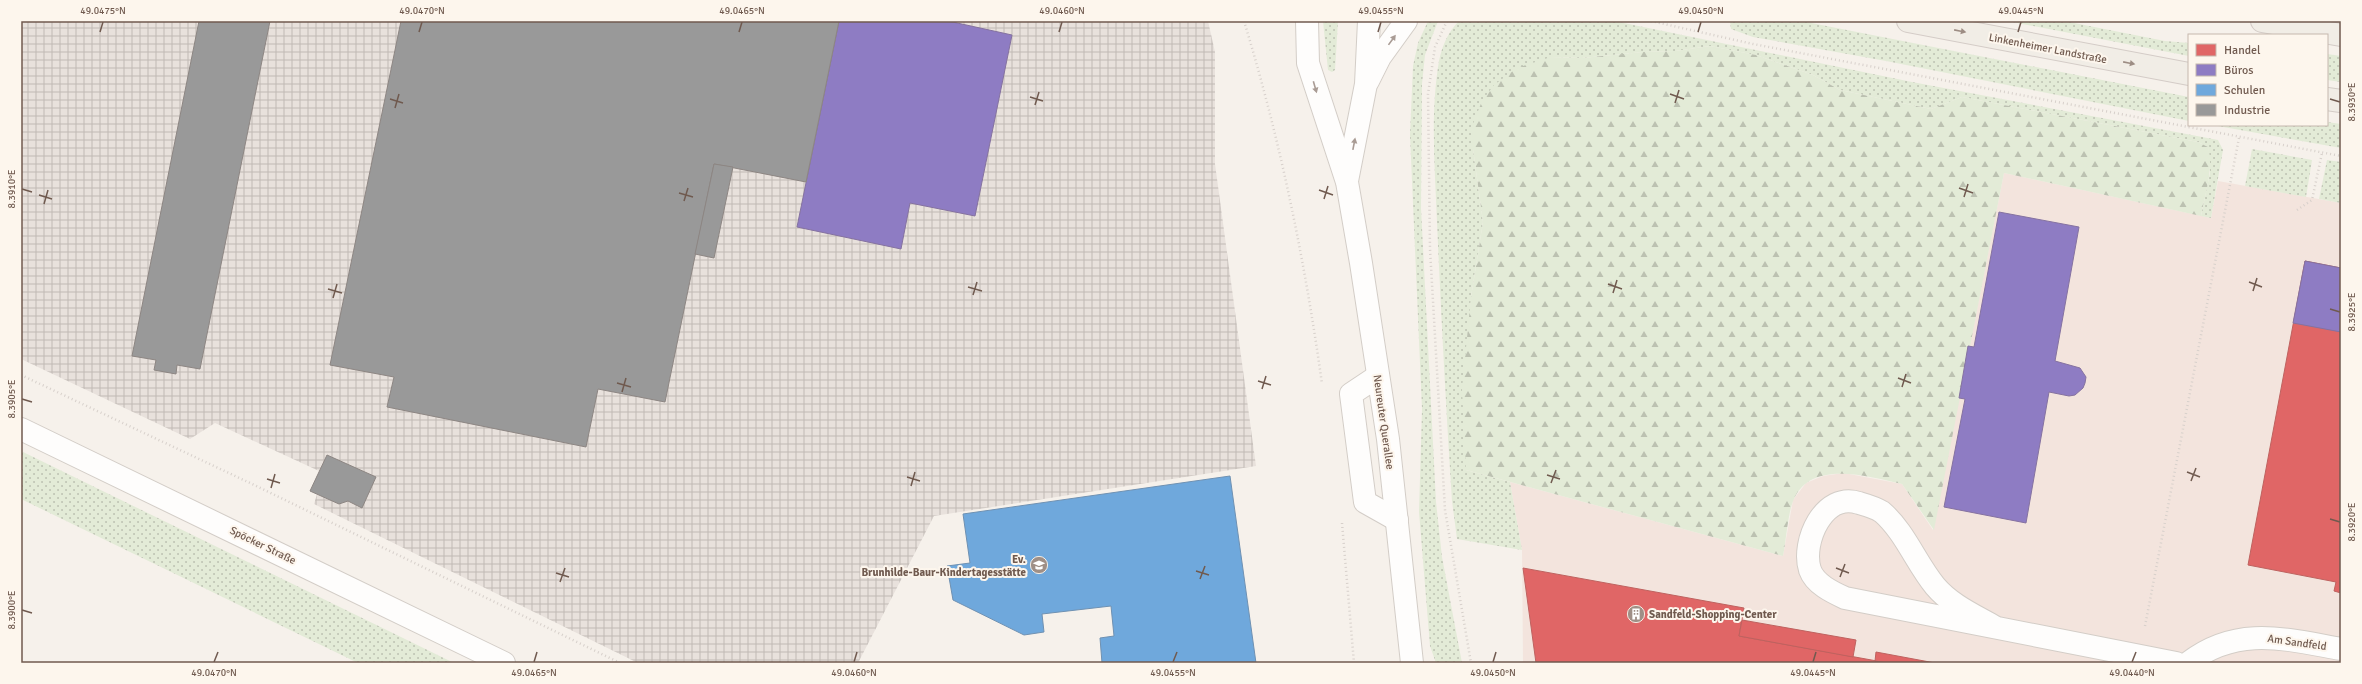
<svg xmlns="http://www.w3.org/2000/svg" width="2362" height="684" font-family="Signika,sans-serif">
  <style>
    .commercial { fill: #f3e4dd }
    .industrial { fill: url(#industrial-grid) }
    .grass { fill: url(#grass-dots) }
    .forest { fill: url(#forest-firs) }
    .shops { fill: #e06666; stroke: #be625f }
    .offices { fill: #8e7cc3; stroke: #8572a0 }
    .schools { fill: #6fa8dc; stroke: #6f91b2 }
    .industry { fill: #999; stroke: #8d8683 }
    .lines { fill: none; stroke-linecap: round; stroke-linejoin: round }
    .minor-casing { stroke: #d3cdc7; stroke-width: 24 }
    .major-casing { stroke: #d4ccc7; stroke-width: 24 }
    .path { stroke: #d7d0cb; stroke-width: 2.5; stroke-dasharray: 1 3; stroke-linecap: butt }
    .minor { stroke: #fefdfc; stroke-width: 22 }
    .major { stroke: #f1ede6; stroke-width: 22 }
    .oneway { fill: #9d8d84 }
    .oneway2 { fill: #a99b94 }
    .ticks { fill: none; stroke: #705a4f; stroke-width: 1.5 }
    .labels { text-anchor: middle; stroke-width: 4; stroke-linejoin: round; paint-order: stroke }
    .street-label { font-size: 11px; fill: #705a4f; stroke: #fdf6ed }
    .poi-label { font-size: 11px; font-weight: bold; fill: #705a4f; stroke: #fdf6ed; text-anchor: end }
    .neatline { fill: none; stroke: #705a4f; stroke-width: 1.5 }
    .ticks-label { font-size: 10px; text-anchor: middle; fill: #705a4f }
  </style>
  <defs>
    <pattern id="industrial-grid" width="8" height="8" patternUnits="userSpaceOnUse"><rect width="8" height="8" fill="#e8e1dc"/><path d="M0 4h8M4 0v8" fill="none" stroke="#c0b9b5"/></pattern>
    <pattern id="grass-dots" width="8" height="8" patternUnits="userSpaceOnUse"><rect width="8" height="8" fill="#e3ebd7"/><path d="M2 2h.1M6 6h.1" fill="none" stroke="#bcc1b1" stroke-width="1.8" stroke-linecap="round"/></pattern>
    <pattern id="forest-firs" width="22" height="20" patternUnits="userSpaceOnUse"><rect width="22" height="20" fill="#e3ebd7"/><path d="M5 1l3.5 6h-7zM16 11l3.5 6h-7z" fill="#bcc1b1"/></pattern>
  </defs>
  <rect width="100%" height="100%" fill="#f6f1eb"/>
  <!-- commercial -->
  <path class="commercial" d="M2004,173L2211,218L2218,181L2341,203V663H1523L1522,550L1510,482L1783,556L1793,500L1806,483L1823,476L1844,473L1902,484L1933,530Z"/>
  <!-- industrial -->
  <path class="industrial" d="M21,21H1208L1215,52V164L1256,466L934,516L858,663H638L314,504L317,494L310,491L319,471L215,423L190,439L21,359Z"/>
  <!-- grass -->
  <g class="grass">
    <path d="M1323,21H1338L1335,70L1332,72L1328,70Z"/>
    <path d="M1428,21H1438L1425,55L1422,84L1421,208L1436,502L1442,557L1462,663H1436L1430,646L1419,512L1422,409L1410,135L1413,66L1418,43Z"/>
    <path d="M1459,21H1614L1912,82L2218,140L2223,150L2211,218L2201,216L2210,173L2208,147L2198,142L1962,97L1931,109L1840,90L1813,75L1756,55L1710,46L1675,51L1643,52L1582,58L1551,57L1473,149L1483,222L1471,297L1466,470L1510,482L1522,550L1457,539L1452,501C1446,408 1441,315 1437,222C1435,169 1430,113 1439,61C1442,46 1448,32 1459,21Z"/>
    <path d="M1730,21H1801L2189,97V121L1886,61L1753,37L1731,29Z"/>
    <path d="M2007,21H2064L2165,41L2189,43V56Z"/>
    <path d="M2327,54L2341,56V82L2327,80Z"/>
    <path d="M2327,122L2341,124V148L2212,125H2327Z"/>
    <path d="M2252,149L2312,160L2306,197L2245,186Z"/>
    <path d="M2327,160L2341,162V203L2319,199Z"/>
    <path d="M21,451L454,663H358L21,499Z"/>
  </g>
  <!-- forest -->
  <path class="forest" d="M1710,46L1756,55L1813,75L1840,90L1931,109L1962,97L2198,142L2208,147C2214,169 2205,194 2201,216L2004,173L1934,530L1902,484C1869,477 1812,459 1794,499C1788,511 1786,542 1783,556L1466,470L1462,389L1471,297L1483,222L1473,149V124L1482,101L1494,85L1517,68L1551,57L1582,58L1643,52L1675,51Z"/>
  <!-- shops -->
  <g class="shops">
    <path d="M2305,261L2341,268V593L2334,591L2336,582L2248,565Z"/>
    <path d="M1523,568L1744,608L1739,636L1888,663H1536Z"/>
    <path d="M1742,620L1856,640L1853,657L1739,636Z"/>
    <path d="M1876,652L1935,663H1888L1875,661Z"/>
  </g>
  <!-- offices -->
  <g class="offices">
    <path d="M839,21H948L1012,35L975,216L910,203L901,249L797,227Z"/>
    <path d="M1999,212L2079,227L2055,361L2080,368L2086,377L2085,383L2083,388L2075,395L2069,396L2049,392L2026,523L1944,507L1965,399L1959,398L1968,346L1974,347Z"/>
    <path d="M2305,261L2341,268V332L2293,323Z"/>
  </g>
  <!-- schools -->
  <path class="schools" d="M1230,476L1256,663H1102L1100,638L1114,636L1111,606L1042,614L1044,632L1024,635L953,600L947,566L970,563L963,514Z"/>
  <!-- industry -->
  <g class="industry">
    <path d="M199,21H270L200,369L177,365L176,374L154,370L156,360L132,356Z"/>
    <path d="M401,21H839L806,182L714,164L665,402L598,389L586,447L387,407L394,377L330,365Z"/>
    <path d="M714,164L733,167L714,258L695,254Z"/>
    <path d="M327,455L376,477L362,508L348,501L339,504L310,491Z"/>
  </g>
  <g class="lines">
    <defs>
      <g id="minor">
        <path d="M1307,21L1308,63L1347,182L1361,263L1388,439L1412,663"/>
        <path d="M1368,81L1380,57L1406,21"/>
        <path d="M1347,181L1366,84L1369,21"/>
        <path d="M1378,376L1351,394L1365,502L1397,520"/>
        <path d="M21,429L504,663"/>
        <path d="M1995,627C1974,615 1951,605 1935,586C1916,563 1905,532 1882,512C1876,508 1866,505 1859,503C1824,491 1801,542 1810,570C1815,584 1832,592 1845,598L2176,663"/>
        <path d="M2188,663C2237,625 2285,639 2341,649"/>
      </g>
      <g id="major">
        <path d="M1908,21L2189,74"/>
        <path d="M2262,21L2341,35"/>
        <path d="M2327,99L2341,101"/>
      </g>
    </defs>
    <!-- minor casing -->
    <use href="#minor" class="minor-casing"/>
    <!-- major casing -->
    <use href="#major" class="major-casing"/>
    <!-- path -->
    <g class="path">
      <path d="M1244,21C1280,139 1305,261 1322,384"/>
      <path d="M1447,21L1435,47L1428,94L1430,249L1445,510L1471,663"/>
      <path d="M1651,21L1753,44L2341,156"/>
      <path d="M2297,210L2312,200L2322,153"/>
      <path d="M21,375L250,483L620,663"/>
      <path d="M1342,523L1354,663"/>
      <path d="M2145,626L2239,138"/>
    </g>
    <!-- minor -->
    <use href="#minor" class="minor"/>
    <!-- major -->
    <use href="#major" class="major"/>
  </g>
  <!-- one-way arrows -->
  <defs><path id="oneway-solid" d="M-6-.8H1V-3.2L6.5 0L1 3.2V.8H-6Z"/></defs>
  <g class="oneway">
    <use href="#oneway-solid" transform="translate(1960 31) rotate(11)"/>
    <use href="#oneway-solid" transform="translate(2129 63) rotate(11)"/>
  </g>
  <g class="oneway2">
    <use href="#oneway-solid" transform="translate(1392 40) rotate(-54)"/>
    <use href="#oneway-solid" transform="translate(1315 87) rotate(74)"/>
    <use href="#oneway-solid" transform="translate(1354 144) rotate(-79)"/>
  </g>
  <!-- ticks -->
  <path class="ticks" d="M100,32L103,22M419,32L422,22M739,32L742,22M1059,32L1062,22M1378,32L1381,22M1698,32L1701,22M2018,32L2021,22M1670,94L1684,99M1030,97L1043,101M390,99L403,103M2330,99L2340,102M1675,103L1679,90M1035,105L1039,92M395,108L399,94M1959,188L1973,193M22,189L32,192M1319,190L1333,195M679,193L693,197M39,195L52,199M1964,197L1968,184M1324,199L1328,186M684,201L688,188M44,204L48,190M2249,282L2262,287M1608,284L1622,289M968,287L982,291M328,289L342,293M2253,291L2257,278M1613,293L1617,280M973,295L977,282M333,298L337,284M2330,309L2340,312M1898,378L1911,383M1258,381L1271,385M617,383L631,387M1902,387L1906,374M1262,389L1266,376M622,392L626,378M22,399L32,402M2187,472L2200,477M1547,475L1560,479M907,477L920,481M267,479L280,483M2191,481L2196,468M1551,483L1556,470M911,486L915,472M271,488L275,474M2330,519L2340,522M1836,568L1849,573M1196,571L1209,575M556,573L569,577M1840,577L1845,564M1200,579L1205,566M560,582L565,568M22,610L32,613M214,662L218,652M534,662L537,652M854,662L857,652M1173,662L1177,652M1493,662L1496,652M1813,662L1816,652M2132,662L2136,652"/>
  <!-- icons -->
  <defs>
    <symbol id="school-disc" viewBox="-11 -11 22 22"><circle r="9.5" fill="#9f8f86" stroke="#fdf6ed"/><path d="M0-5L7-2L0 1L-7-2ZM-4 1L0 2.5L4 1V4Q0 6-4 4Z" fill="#fff"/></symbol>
    <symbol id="building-disc" viewBox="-11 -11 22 22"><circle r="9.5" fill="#9f8f86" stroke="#fdf6ed"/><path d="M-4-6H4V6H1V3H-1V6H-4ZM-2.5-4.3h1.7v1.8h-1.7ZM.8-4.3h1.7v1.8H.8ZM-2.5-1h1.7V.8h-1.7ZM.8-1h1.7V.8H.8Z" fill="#fff"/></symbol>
  </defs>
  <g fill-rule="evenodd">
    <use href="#school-disc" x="1029" y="555" width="20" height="20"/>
    <use href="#building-disc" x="1626" y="604" width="20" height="20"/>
  </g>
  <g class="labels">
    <!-- street labels -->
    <g class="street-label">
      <text transform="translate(2048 48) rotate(11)" y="4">Linkenheimer Landstraße</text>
      <text transform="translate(1384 422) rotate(82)" y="4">Neureuter Querallee</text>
      <text transform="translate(263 545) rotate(26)" y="4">Spöcker Straße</text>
      <text transform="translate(2297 642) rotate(8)" y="4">Am Sandfeld</text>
    </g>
    <!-- poi labels -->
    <g class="poi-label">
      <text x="1026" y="563">Ev.<tspan x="1026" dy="13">Brunhilde-Baur-Kindertagesstätte</tspan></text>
      <text x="1649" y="618" text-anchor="start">Sandfeld-Shopping-Center</text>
    </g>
  </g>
  <!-- border -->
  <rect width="2362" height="684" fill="none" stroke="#fdf6ed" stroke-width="44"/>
  <!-- legend -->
  <rect x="2188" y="34" width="140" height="92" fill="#fdf6ed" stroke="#c5b8ae"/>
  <rect x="2196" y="44" width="20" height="12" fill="#e06666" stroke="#c5b8ae"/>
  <text x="2224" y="54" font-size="12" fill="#705a4f">Handel</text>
  <rect x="2196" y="64" width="20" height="12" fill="#8e7cc3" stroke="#c5b8ae"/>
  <text x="2224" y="74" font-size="12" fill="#705a4f">Büros</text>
  <rect x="2196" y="84" width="20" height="12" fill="#6fa8dc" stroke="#c5b8ae"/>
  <text x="2224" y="94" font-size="12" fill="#705a4f">Schulen</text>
  <rect x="2196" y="104" width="20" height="12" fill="#999999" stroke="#c5b8ae"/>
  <text x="2224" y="114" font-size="12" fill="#705a4f">Industrie</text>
  <rect x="22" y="22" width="2318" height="640" class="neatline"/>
  <g class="ticks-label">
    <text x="103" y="14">49.0475°N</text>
    <text x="422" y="14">49.0470°N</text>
    <text x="742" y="14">49.0465°N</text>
    <text x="1062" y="14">49.0460°N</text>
    <text x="1381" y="14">49.0455°N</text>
    <text x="1701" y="14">49.0450°N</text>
    <text x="2021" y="14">49.0445°N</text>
    <text transform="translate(2351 102) rotate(-90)" y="4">8.3930°E</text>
    <text transform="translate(11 189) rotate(-90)" y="4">8.3910°E</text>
    <text transform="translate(2351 312) rotate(-90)" y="4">8.3925°E</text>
    <text transform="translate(11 399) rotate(-90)" y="4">8.3905°E</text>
    <text transform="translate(2351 522) rotate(-90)" y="4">8.3920°E</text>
    <text transform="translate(11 610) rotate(-90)" y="4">8.3900°E</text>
    <text x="214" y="676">49.0470°N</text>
    <text x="534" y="676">49.0465°N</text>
    <text x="854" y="676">49.0460°N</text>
    <text x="1173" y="676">49.0455°N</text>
    <text x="1493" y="676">49.0450°N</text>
    <text x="1813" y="676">49.0445°N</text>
    <text x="2132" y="676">49.0440°N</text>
  </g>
</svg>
